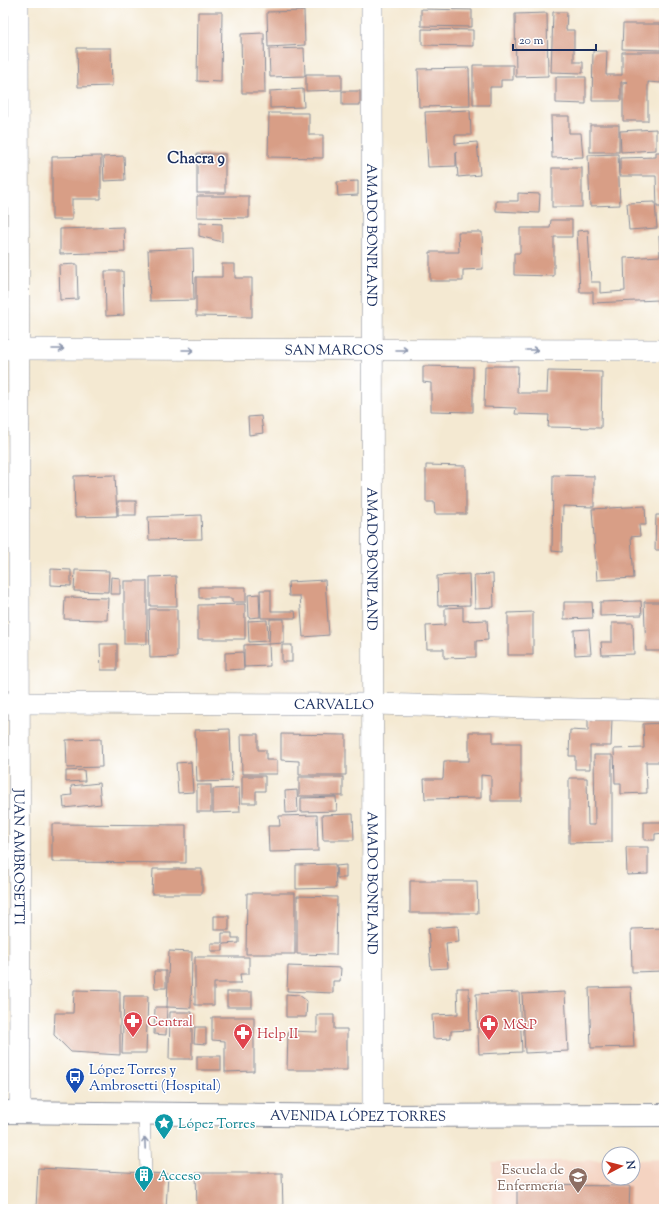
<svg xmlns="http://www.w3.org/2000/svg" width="667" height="1212" font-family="'Sorts Mill Goudy',serif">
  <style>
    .built { fill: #f4d3c1 }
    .building { fill: #d89e86 }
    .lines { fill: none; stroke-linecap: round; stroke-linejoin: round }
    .lane-casing { stroke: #888c98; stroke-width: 12 }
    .street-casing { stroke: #888c98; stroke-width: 22 }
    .secondary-casing { stroke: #888c98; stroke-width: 24 }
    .lane { stroke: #fff; stroke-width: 11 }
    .street { stroke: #fff; stroke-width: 21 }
    .secondary { stroke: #fff; stroke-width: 22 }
    .oneway { stroke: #8d97ae }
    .labels { text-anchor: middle; stroke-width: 3; stroke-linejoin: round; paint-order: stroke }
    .street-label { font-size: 14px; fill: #1b2f5e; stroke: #fff }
    .health-label { font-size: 14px; fill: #be3a42; stroke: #fff; text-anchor: start }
    .transit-label { font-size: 14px; fill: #164399; stroke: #fff; text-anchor: start }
    .culture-label { font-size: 14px; fill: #0d838f; stroke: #fff; text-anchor: start }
    .education-label { font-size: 14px; fill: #785e54; stroke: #fff; text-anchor: end }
    .neighbourhood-label { font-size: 15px; font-weight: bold; fill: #1b2f5e; stroke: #fff }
  </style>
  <rect width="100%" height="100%" fill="#fff"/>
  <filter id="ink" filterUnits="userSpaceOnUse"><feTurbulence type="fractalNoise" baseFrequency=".025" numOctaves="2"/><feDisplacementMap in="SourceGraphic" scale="8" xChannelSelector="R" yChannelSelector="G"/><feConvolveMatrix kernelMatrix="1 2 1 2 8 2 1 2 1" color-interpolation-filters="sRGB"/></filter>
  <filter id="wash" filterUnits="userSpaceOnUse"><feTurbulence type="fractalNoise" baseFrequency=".012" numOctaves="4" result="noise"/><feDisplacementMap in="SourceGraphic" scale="16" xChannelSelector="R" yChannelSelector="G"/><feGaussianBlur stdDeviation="0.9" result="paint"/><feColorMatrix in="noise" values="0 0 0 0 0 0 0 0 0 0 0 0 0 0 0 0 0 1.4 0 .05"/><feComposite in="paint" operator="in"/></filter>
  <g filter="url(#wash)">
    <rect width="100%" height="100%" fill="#f4e9d2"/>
    <!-- built -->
    <path class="built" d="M664,1159V1209H493L492,1162L609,1160V1178H633V1160Z"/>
    <g id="blocks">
      <!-- building -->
      <g class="building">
        <path d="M421,9L472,10V27L421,26Z"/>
        <path d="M304,11L305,45L268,47L267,12Z"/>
        <path d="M198,12H222L221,82L197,81Z"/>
        <path d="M553,12H567L566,30H574V62H583V73L551,72Z"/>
        <path d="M547,13L548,76L516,77L515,14Z"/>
        <path d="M623,24H661V50L622,49Z"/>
        <path d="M422,29L473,30V46L422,45Z"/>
        <path d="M264,33L265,93H242L241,34Z"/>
        <path d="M77,48H111L112,86L78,87Z"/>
        <path d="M304,48L305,76L270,77L269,49Z"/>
        <path d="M593,51H607L606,75H622V52H662L661,83L648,82V121H623V82H628H621V101H592Z"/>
        <path d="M473,65H513V80H501V87H490V105H473Z"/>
        <path d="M469,68L470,106L419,107L418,69Z"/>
        <path d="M306,74H342V90L306,91Z"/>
        <path d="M556,77H586V104L556,103Z"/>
        <path d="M303,89L304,107L270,108V91Z"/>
        <rect x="342" y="91" width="18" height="14"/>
        <path d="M470,110L471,135H455V144L477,142L480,175L458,177L456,152V166L428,167L425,112Z"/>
        <path d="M269,113H309V135H323V158L268,157Z"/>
        <path d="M551,116H569V133H581L583,157L552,158Z"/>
        <rect x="590" y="125" width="29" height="27"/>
        <path d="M656,129V150L621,152L620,131Z"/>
        <path d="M656,152H664V207H657L656,176H620V158L656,157Z"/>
        <rect x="197" y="154" width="28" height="39"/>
        <path d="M618,154L620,205L590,206L588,155Z"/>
        <path d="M101,156V199H72V220H52V157Z"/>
        <path d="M124,156L125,180L104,181L103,157Z"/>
        <rect x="552" y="168" width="30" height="39"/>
        <path d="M358,181V195L338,196L337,182Z"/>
        <path d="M518,193L540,194L539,213L496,211V201H518Z"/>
        <path d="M197,196H249V218L197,217Z"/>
        <path d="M655,202L657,228L629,230L627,203Z"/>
        <path d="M551,220H572V237H554V276L514,275V253H520V228H550Z"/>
        <path d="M199,223L222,224V242L199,236Z"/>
        <path d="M124,227L125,252L60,254V229Z"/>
        <path d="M588,230L591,282H600V293L625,291L624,258L660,256L659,236H664V307H659L658,300L593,303V292H580L577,231Z"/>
        <path d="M458,232H482L483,269L463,270V281H430V252H459Z"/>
        <path d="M193,248L194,300L150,301L148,250Z"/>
        <path d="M77,264L78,299L60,300L59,265Z"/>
        <path d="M222,264H235V278H252V317L196,316V277H222Z"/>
        <path d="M105,271H123L124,315L106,316Z"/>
        <path d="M423,366L473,367V412L431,411V383L423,382Z"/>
        <path d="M485,366H518L517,393H547L548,371L602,372L601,428L548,427L549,415L515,414L516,408L484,407Z"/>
        <path d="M261,416L263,433L249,435L248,417Z"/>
        <path d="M426,465L466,466V514H435L434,502H426Z"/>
        <path d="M115,475L117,516L75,517L74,476Z"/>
        <path d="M553,475L594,476V507L563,506L562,552L552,551Z"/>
        <rect x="118" y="501" width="18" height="14"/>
        <path d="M645,506L646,525H639L640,536L631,537L634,578L597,580L592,509Z"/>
        <path d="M201,515L202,539L149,540L148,517Z"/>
        <path d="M656,515H664V550H655Z"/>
        <path d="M51,569L71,570V586L51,585Z"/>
        <path d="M75,570L109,571L108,592L74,591Z"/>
        <path d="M469,574L470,605L438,606L437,576Z"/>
        <path d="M493,574L494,607L475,608L474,575Z"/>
        <path d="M176,576L177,606H150V577Z"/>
        <path d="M111,577L120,578V594H110Z"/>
        <path d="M325,580L329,635L303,637L300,596H289L288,582Z"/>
        <rect x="124" y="581" width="23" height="63"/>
        <path d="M199,587H246V602H232V598H199Z"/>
        <path d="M260,590H271V611H295L296,618H261Z"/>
        <path d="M259,594L260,617L249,618L248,595Z"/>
        <path d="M65,597L108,598L107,620L64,619Z"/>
        <path d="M641,601L642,615L600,616V602Z"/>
        <path d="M564,602H592L593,618L564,619Z"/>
        <path d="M644,602H664V651H646Z"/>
        <path d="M245,604V639H198V605Z"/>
        <path d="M463,607V621L487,620L488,640L476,641V657L444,658V649H427L426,626L445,625V608Z"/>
        <path d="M149,609H177V657L150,658Z"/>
        <path d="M533,612V655H508V613Z"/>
        <path d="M270,619H284V643L269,644Z"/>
        <path d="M267,620L268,641L249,642L248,621Z"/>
        <path d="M612,623H633L634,654L602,655L601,642H612Z"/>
        <path d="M589,629L591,654L575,655L574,630Z"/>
        <path d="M100,644H117V670H101Z"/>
        <path d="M269,644L270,666L244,667V645Z"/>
        <rect x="282" y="645" width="10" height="17"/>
        <path d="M243,652L244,669L225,670V653Z"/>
        <path d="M588,719H612L611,746H590V769H575V756H569L570,730L588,731Z"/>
        <path d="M664,723V762H646L647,793L621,794V783H615L614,749L644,748L643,724Z"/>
        <path d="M230,729L232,781L197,782L195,730Z"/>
        <path d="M469,732H493V743H521V801H491V776L481,775V798L425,799L424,779H443L444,761H469Z"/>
        <path d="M241,734H258V750H266V760H277V774H242Z"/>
        <path d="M281,734L346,735V775H299V761L281,760Z"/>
        <path d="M101,739L102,767L67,768L66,740Z"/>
        <path d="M594,755H612V842L569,843V778H587L588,825H595Z"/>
        <path d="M191,762L193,792L178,793L176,763Z"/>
        <path d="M84,770L85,781L66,782V771Z"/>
        <path d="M242,776H265V791H256V803H242Z"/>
        <rect x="299" y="777" width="44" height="19"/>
        <path d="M99,783L101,804L64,808L63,796L72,795L71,786Z"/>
        <rect x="197" y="785" width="14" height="27"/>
        <path d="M239,788L240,812L213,813V789Z"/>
        <path d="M297,790L298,812L286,813L285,791Z"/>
        <path d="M336,797L337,811L301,812V798Z"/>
        <path d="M353,814L354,840H323L322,815Z"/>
        <path d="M317,815L318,851L269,852L268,826H280L279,816Z"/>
        <path d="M644,822H664V833L655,834V840H644Z"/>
        <path d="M52,824L186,825V863L52,862Z"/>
        <path d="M626,847H648V874L627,875Z"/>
        <path d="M335,864L336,888L296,889V865Z"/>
        <path d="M346,865V878H337L336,866Z"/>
        <path d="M153,869H202V894H152Z"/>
        <path d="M410,881H477L478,913H410Z"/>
        <path d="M247,893H295V954H246Z"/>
        <path d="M297,896L337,897L336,955L297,954Z"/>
        <rect x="214" y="916" width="15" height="14"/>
        <path d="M458,926L459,942L446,943L448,968L431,969L428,928Z"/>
        <path d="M664,928V971L632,972L631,929Z"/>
        <path d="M222,933H232V938H239V943L223,944V951H211V943H222Z"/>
        <path d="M169,951L192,952L191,1008L167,1007L166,1035L154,1034L155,1007H167Z"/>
        <path d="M195,957H249V974H240L241,983H214V1005H195Z"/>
        <path d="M288,966L341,968L340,981H333V993L287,991Z"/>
        <path d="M154,971H166V988H155Z"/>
        <path d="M631,987L634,1047L591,1048L589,988Z"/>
        <path d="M457,988H469L470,1030L451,1031V1038L433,1039L432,1015L458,1014Z"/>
        <path d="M74,990L120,991V1055L71,1052L54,1035L55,1013H73Z"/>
        <rect x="227" y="992" width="25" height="15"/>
        <path d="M519,992L522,1052L479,1054L476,994Z"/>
        <path d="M565,992L568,1051L525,1053L522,994Z"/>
        <path d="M286,994L299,995L307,1001L306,1017H286Z"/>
        <path d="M124,996H148L146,1053H122Z"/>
        <path d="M170,1012H192V1059H169Z"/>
        <path d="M317,1015H334V1029H347V1070H287L288,1031L317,1032Z"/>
        <path d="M212,1017H254V1071L225,1072V1041L212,1040Z"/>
        <path d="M195,1027H206V1044L194,1043Z"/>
        <rect x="197" y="1056" width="24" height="14"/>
        <path d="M38,1168L168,1174L166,1209L36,1208Z"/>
        <path d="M196,1173H282L283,1209H197Z"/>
        <path d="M517,1185L630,1186L629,1209H517Z"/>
      </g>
    </g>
  </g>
  <g filter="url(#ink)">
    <use href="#blocks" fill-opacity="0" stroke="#888c98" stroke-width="1"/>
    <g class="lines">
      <defs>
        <path id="lane" d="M144,1112L146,1173"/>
        <g id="street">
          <path id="s1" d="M18,3L20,1112"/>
          <path id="s2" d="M372,3L373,1116"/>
          <path id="s3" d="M3,349L664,350"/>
          <path id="s4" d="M3,703L373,704L664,711"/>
        </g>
        <g id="secondary">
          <path id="s5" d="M3,1112L373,1116L664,1115"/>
        </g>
      </defs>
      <!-- lane casing -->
      <use href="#lane" class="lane-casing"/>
      <!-- street casing -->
      <use href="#street" class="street-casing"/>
      <!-- secondary casing -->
      <use href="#secondary" class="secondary-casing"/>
      <!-- lane -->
      <use href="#lane" class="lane"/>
      <!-- street -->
      <use href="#street" class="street"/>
      <!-- secondary -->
      <use href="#secondary" class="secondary"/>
    </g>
    <!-- one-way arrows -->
    <defs><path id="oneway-shaft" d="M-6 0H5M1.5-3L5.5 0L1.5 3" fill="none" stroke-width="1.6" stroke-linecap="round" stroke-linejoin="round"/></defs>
    <g class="oneway">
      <use href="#oneway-shaft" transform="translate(58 349)"/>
      <use href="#oneway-shaft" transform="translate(188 350)"/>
      <use href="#oneway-shaft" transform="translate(402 350)"/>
      <use href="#oneway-shaft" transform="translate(532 350)"/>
      <use href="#oneway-shaft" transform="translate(145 1143) rotate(-92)"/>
    </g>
  </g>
  <!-- icons -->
  <defs>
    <symbol id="pharmacy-pin" viewBox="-11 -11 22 30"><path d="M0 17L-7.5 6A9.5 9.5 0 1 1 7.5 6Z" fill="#e0444e" stroke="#fff"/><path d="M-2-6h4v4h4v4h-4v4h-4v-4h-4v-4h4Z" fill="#fff"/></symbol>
    <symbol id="bus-pin" viewBox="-11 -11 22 30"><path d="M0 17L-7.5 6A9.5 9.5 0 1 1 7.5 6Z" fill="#1a4fb4" stroke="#fff"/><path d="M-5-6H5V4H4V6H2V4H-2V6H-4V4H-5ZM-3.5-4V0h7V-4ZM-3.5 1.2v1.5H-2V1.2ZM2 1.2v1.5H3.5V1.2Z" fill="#fff"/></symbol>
    <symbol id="sight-pin" viewBox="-11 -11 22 30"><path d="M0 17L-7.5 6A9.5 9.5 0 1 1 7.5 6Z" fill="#0f9aa8" stroke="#fff"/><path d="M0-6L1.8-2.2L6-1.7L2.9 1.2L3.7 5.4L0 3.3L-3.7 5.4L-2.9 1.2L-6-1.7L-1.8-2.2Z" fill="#fff"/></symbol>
    <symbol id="building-pin" viewBox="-11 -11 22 30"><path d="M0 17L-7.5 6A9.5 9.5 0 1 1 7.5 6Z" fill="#0f9aa8" stroke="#fff"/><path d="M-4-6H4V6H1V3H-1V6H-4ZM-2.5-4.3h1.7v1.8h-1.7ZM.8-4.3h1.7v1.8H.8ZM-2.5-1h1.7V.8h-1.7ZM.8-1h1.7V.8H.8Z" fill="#fff"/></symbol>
    <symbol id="university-pin" viewBox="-11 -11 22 30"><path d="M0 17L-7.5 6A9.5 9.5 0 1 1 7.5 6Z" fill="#8d6e63" stroke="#fff"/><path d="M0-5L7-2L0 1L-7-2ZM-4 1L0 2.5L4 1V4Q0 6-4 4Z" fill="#fff"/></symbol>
  </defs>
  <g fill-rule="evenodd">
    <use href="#pharmacy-pin" x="122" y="1010" width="22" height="30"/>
    <use href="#pharmacy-pin" x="478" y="1013" width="22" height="30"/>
    <use href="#pharmacy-pin" x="232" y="1022" width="22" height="30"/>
    <use href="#bus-pin" x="64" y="1066" width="22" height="30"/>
    <use href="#sight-pin" x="153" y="1112" width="22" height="30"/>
    <use href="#building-pin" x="133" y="1164" width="22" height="30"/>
    <use href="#university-pin" x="567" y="1166" width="22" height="30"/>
  </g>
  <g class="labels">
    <!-- street labels -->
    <g class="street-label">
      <text dy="5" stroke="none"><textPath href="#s2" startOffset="232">AMADO BONPLAND</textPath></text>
      <text dy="5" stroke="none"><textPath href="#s3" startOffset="331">SAN MARCOS</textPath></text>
      <text dy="5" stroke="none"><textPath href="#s2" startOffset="556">AMADO BONPLAND</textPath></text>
      <text dy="5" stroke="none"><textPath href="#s4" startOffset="331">CARVALLO</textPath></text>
      <text dy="5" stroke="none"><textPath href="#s1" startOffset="854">JUAN AMBROSETTI</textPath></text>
      <text dy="5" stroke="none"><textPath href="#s2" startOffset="880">AMADO BONPLAND</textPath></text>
      <text dy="5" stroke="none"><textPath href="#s5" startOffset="355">AVENIDA LÓPEZ TORRES</textPath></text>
    </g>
    <!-- health labels -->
    <g class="health-label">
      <text x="147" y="1026">Central</text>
      <text x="503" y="1029">M&amp;P</text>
      <text x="257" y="1038">Help II</text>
    </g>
    <!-- transit labels -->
    <g class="transit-label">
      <text x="89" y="1074">López Torres y<tspan x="89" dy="16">Ambrosetti (Hospital)</tspan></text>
    </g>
    <!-- culture labels -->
    <g class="culture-label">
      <text x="178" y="1128">López Torres</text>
      <text x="158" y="1180">Acceso</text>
    </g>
    <!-- education labels -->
    <g class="education-label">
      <text x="564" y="1174">Escuela de<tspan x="564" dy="16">Enfermería</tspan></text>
    </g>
    <!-- neighbourhood labels -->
    <g class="neighbourhood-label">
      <text x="196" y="163">Chacra 9</text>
    </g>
  </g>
  <!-- margin -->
  <rect width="667" height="1212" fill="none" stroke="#fff" stroke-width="16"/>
  <!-- north arrow -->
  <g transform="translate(621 1166) rotate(83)"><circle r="19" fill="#ffffff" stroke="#a4acbf"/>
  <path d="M0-3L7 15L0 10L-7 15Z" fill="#c8321e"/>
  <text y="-6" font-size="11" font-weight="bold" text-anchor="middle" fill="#1b2f5e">N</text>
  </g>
  <!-- scale -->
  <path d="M513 44v6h83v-6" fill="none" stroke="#1b2f5e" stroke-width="2"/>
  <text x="519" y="44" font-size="12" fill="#1b2f5e" stroke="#ffffff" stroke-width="3" paint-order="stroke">20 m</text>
</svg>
